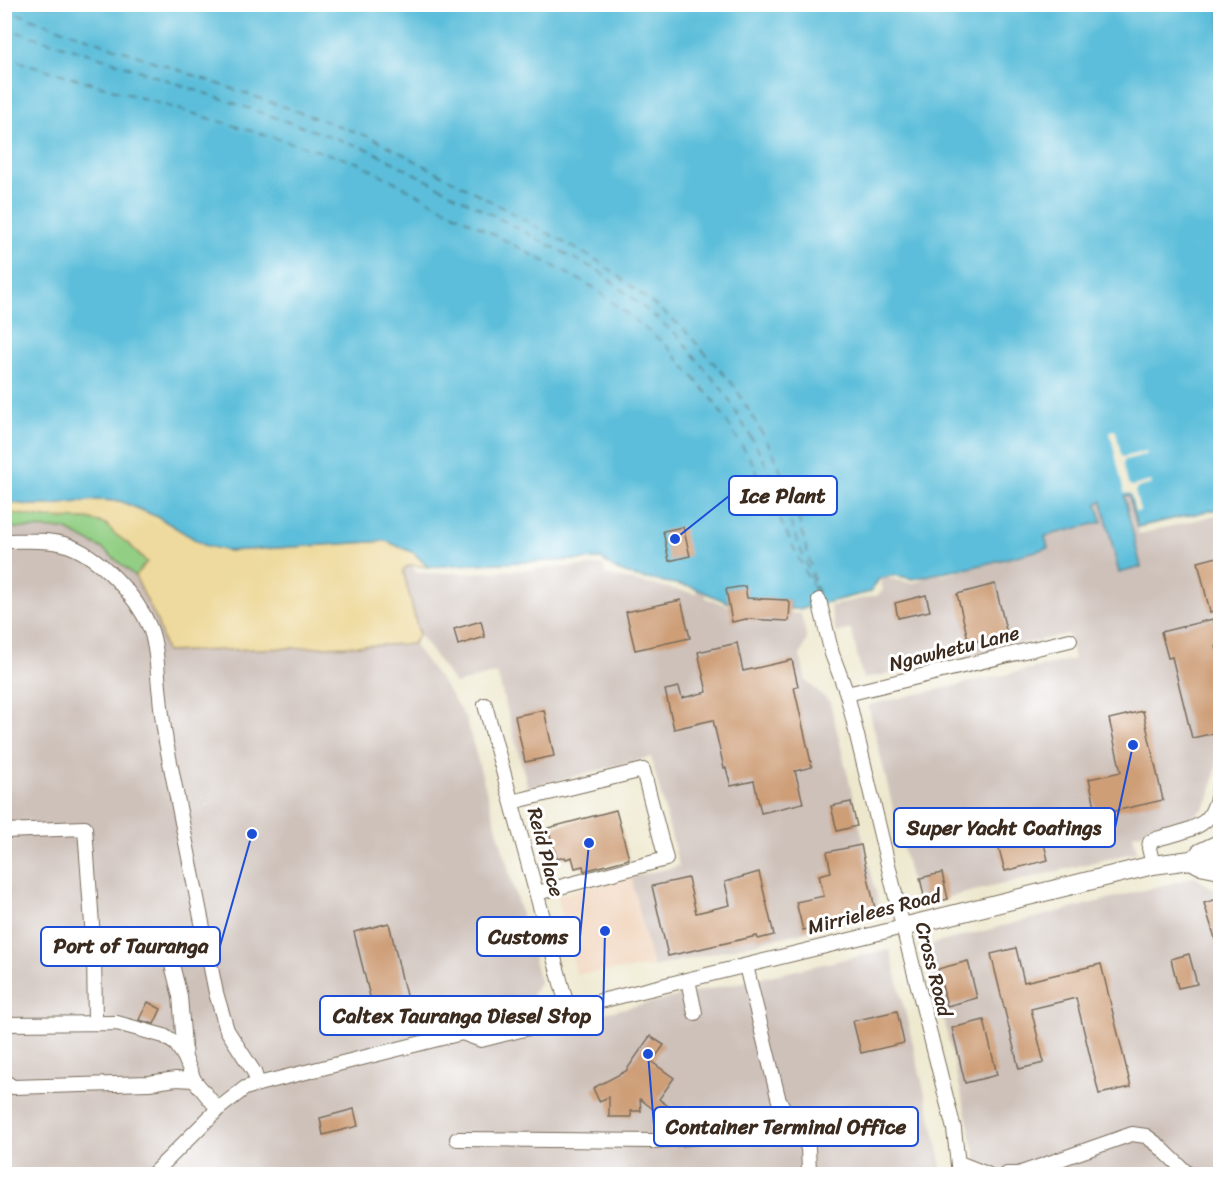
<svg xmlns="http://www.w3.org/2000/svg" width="1225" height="1179" font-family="Sriracha,sans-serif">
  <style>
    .built { fill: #f1d5bd }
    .industrial { fill: #cec1ba; fill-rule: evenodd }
    .green { fill: #92cf84; stroke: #667c51; stroke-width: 1.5 }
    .sand { fill: #eeda9e; stroke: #94825e; stroke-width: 1.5 }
    .water { fill: #5cbeda; stroke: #4c747c; stroke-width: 1.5 }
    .pier { fill: #ede8cd }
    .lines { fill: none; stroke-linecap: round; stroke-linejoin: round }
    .ferry { stroke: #475e60; stroke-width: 1.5; stroke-dasharray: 8 6; stroke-linecap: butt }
    .building { fill: #ce9e77 }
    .minor-casing { stroke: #796c5b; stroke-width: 16 }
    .major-casing { stroke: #796c5b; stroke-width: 20 }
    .highway-casing { stroke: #796c5b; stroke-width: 23 }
    .minor { stroke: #fff; stroke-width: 14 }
    .major { stroke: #fff; stroke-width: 18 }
    .highway { stroke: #fff; stroke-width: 21 }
    .labels { text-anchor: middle; stroke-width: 6; stroke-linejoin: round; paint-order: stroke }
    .street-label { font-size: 20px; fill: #3b2a1e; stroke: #fff }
    .leader { fill: none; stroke: #1d4ed8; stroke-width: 2 }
    .callout-dot { fill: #1d4ed8; stroke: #fff; stroke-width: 2 }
    .callout { fill: #fff; stroke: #1d4ed8; stroke-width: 2 }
    .callout-label { font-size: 21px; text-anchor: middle; font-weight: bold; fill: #3b2a1e }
  </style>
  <rect width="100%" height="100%" fill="#fff"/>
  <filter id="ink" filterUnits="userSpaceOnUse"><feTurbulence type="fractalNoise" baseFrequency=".0167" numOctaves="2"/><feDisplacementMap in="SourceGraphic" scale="12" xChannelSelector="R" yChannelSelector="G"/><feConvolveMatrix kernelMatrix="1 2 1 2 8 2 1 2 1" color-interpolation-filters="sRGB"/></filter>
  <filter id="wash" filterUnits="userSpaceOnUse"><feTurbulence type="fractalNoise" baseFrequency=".008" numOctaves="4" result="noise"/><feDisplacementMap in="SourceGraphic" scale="24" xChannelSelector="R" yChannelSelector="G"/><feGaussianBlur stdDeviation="1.35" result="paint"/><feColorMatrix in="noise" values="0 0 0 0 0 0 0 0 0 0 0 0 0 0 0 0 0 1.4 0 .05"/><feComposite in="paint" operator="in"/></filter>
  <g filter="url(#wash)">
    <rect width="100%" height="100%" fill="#ede8cd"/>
    <!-- built -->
    <path class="built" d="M631,877L653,967L576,974L557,895Z"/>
    <!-- industrial -->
    <g class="industrial">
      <path d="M1129,495L1139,534L1217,515L1220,531V612L1214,614L1220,643V748L1210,797L1204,808L1187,822L1133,835L1137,852L924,903L913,890L868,705L1074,659L1068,634L863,679L851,629L836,633L830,606L878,595L883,590L877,564H875L874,561L866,563L865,557L952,536V539L933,544L941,576L1047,548L1045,536L1102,522L1097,502L1102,501L1119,572L1141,568L1124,496ZM915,548L923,580L912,583L890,579L887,564L900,561L898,552Z"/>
      <path d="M4,528L65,529L103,549L135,576L157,621L166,652L413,644L447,689L466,719L540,981L529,1001L538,1033L559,1023L890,949L941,1160V1174H5Z"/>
      <path d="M698,555L706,598L729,606L752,599L787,600L790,603V613L801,614L807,639L800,656L806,681L830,702L881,914L653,967L631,877L679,866L651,757L528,788L497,673L455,684L419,634L403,570L406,566L412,565L417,573H471L603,565L606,575L697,594L692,564Z"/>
      <path d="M1195,877L1220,893V1174H979L976,1157L933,974L932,944Z"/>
    </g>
    <!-- green -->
    <path class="green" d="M4,512L47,518L88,519L106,524L114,533L130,545L147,562L135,576L103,549L65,529L5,528Z"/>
    <!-- sand -->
    <path class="sand" d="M97,500L120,501L158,517L228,551L386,541L414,553L428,567L412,565L406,567L403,570L419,634L413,644L166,652L157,621L135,576L147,562L130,545L114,533L106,524L88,519L47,518L5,512V502L30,505Z"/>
    <!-- water -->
    <path class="water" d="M5,5H1220V511L1212,510L1137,527L1129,495L1124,496L1141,567L1119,573L1102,501L1097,503L1102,522L1045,536L1048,548L969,568L951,570L913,579L894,575L879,579L870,592L800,609H790V603L787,600L753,599L729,603L692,587L637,577L617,570L601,559L473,564L428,567L414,553L386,541L228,551L204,545L158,517L120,501L97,500L52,505H30L5,502Z"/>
    <!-- pier -->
    <path class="pier" d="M1113,430L1116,431L1121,455L1123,457L1146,451L1147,454L1125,460L1123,463L1128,484L1132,486L1151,481L1152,484L1138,488L1135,491L1140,511L1135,512L1131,494L1124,493L1110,432Z"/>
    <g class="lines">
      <!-- ferry -->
      <g class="ferry">
        <path d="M4,9L373,138L476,193L603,264L682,327L735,387L773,452L797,512L818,594"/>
        <path d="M4,28L100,57L370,150L600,272L676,334L725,393L763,458L787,514L816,590"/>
        <path d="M4,57L359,163L593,287L666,345L713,400L752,462L816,594"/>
      </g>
    </g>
    <g id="blocks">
      <!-- building -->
      <g class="building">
        <path d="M683,527L690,556L669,561L663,531Z"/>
        <path d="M1221,556V609L1210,612L1198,562Z"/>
        <path d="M995,584L1007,634L969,643L957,594Z"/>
        <path d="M745,586L747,598L787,600L790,603L789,621L746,619L732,622L726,589Z"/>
        <path d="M926,595L930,611L898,618L895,603Z"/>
        <path d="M681,600L690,638L635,650L626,612Z"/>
        <path d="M1213,619L1219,646H1216L1221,664V723L1212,725L1215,733L1192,738L1172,657L1168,658L1161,632Z"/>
        <path d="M481,621L485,637L458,645L454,629Z"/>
        <path d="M737,643L743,671L792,660L798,686L794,687L812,767L795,771L803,803L761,813L754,781L731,786L726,768H724L713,720L674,729L665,690L679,687L682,698L707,692L698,652Z"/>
        <path d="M544,710L554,756L525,762L515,716Z"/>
        <path d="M1143,711L1163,800L1097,815L1089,779L1121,772L1109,719Z"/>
        <path d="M851,802L857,826L837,831L831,806Z"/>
        <path d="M616,810L629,859L584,871L583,866L575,868L572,857L566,859L565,857L557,859L548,828Z"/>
        <path d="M1040,827L1048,860L1005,871L996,838Z"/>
        <path d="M861,845L876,913L803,930L796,902L824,896L819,875L831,872L827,852Z"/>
        <path d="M759,872L774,935L758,939L757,936L668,956L652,886L688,878L696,913L730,905L725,882Z"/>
        <path d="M942,873L948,899L926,905L920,878Z"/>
        <path d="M1221,898V948H1218L1204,903Z"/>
        <path d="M389,923L411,1017L377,1025L354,932Z"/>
        <path d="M1016,948L1024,982L1101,964L1131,1087L1099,1094L1076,998L1031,1009L1044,1063L1019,1069L991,954Z"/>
        <path d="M1189,954L1197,984L1178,988L1171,959Z"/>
        <path d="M968,961L977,998L947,1006L938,969Z"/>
        <path d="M148,1002L161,1009L154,1024L139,1020Z"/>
        <path d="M897,1011L904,1043L861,1053L853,1021Z"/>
        <path d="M984,1020L997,1075L965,1083L952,1028Z"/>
        <path d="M650,1036L664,1045L652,1062L674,1078L659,1099L668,1106L661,1115L640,1099L641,1111H631V1117H609V1097L599,1101L593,1088L626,1071Z"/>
        <path d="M354,1109L358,1126L323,1135L320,1118Z"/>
      </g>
    </g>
  </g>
  <g filter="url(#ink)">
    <use href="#blocks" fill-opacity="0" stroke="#796c5b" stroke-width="1.5"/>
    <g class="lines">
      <defs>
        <g id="minor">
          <path d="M4,541C24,541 45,539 64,544C98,554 137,596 150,628C158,649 157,674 160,696C161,712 164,727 166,742L216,993L227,1030L254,1072L258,1084"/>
          <path d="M819,600L832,654L847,694L903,927L954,1129L959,1174"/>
          <path d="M847,694L1070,640"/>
          <path d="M485,705L568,1009"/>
          <path d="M512,802L643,770L666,859L537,893"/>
          <path d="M4,831L85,828L94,952L95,1023"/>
          <path d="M1153,865L1149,848L1150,842C1157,838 1164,837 1172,835C1207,825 1213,820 1220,785"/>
          <path d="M746,966L779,1101L801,1134L808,1148L809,1170"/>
          <path d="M688,980L695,1013"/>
          <path d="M4,1024L117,1023L164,1036L176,1044L184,1056"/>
          <path d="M462,1033L481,1040L540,1025L566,1010"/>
          <path d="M194,1080L218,1109"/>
          <path d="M4,1081L13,1087L149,1083L176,1079L194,1080L185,1058L180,996L170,957L162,951L151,948L94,952"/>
          <path d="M457,1139L654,1141L797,1129"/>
          <path d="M959,1163L987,1174"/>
          <path d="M153,1174L218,1109L245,1088L258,1084L462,1033L467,1027L538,1009H568L903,927"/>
          <path d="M1007,1174H1018L1132,1134L1146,1136L1158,1145L1188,1174"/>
        </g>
        <g id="major">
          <path d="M1191,860L1200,865L1220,869"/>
          <path d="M903,927L1153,865L1191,860L1201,854H1216"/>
        </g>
        <path id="highway" d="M1201,854L1220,845"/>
      </defs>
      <!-- minor casing -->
      <use href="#minor" class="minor-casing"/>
      <!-- major casing -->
      <use href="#major" class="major-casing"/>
      <!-- highway casing -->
      <use href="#highway" class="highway-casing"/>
      <!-- minor -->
      <use href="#minor" class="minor"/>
      <!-- major -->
      <use href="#major" class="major"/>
      <!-- highway -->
      <use href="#highway" class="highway"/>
    </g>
  </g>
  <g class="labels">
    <!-- street labels -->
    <g class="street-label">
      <text transform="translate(954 648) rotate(-14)" y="7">Ngawhetu Lane</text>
      <text transform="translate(546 852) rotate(75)" y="7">Reid Place</text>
      <text transform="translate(874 911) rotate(-14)" y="7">Mirrielees Road</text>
      <text transform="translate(934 969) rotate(76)" y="7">Cross Road</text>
    </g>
  </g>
  <!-- callouts -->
  <path class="leader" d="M675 539L729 496M1133 745L1115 828M589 843L580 937M252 834L220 946M605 931L603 1016M648 1054L654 1126"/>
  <g class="callout-dot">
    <circle cx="675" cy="539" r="6"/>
    <circle cx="1133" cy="745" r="6"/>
    <circle cx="589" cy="843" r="6"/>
    <circle cx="252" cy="834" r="6"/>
    <circle cx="605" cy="931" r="6"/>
    <circle cx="648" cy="1054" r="6"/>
  </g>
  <g class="callout">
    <rect x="729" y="476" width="108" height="39" rx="6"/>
    <rect x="894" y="808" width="221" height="39" rx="6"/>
    <rect x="477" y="917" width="103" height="39" rx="6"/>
    <rect x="41" y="927" width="179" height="39" rx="6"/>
    <rect x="320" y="996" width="283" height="39" rx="6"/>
    <rect x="654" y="1107" width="264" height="39" rx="6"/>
  </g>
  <g class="callout-label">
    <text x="783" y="503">Ice Plant</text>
    <text x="1004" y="835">Super Yacht Coatings</text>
    <text x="528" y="944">Customs</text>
    <text x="131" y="953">Port of Tauranga</text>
    <text x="462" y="1023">Caltex Tauranga Diesel Stop</text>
    <text x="786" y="1134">Container Terminal Office</text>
  </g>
  <!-- margin -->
  <rect width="1225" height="1179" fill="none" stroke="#fff" stroke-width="24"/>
</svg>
